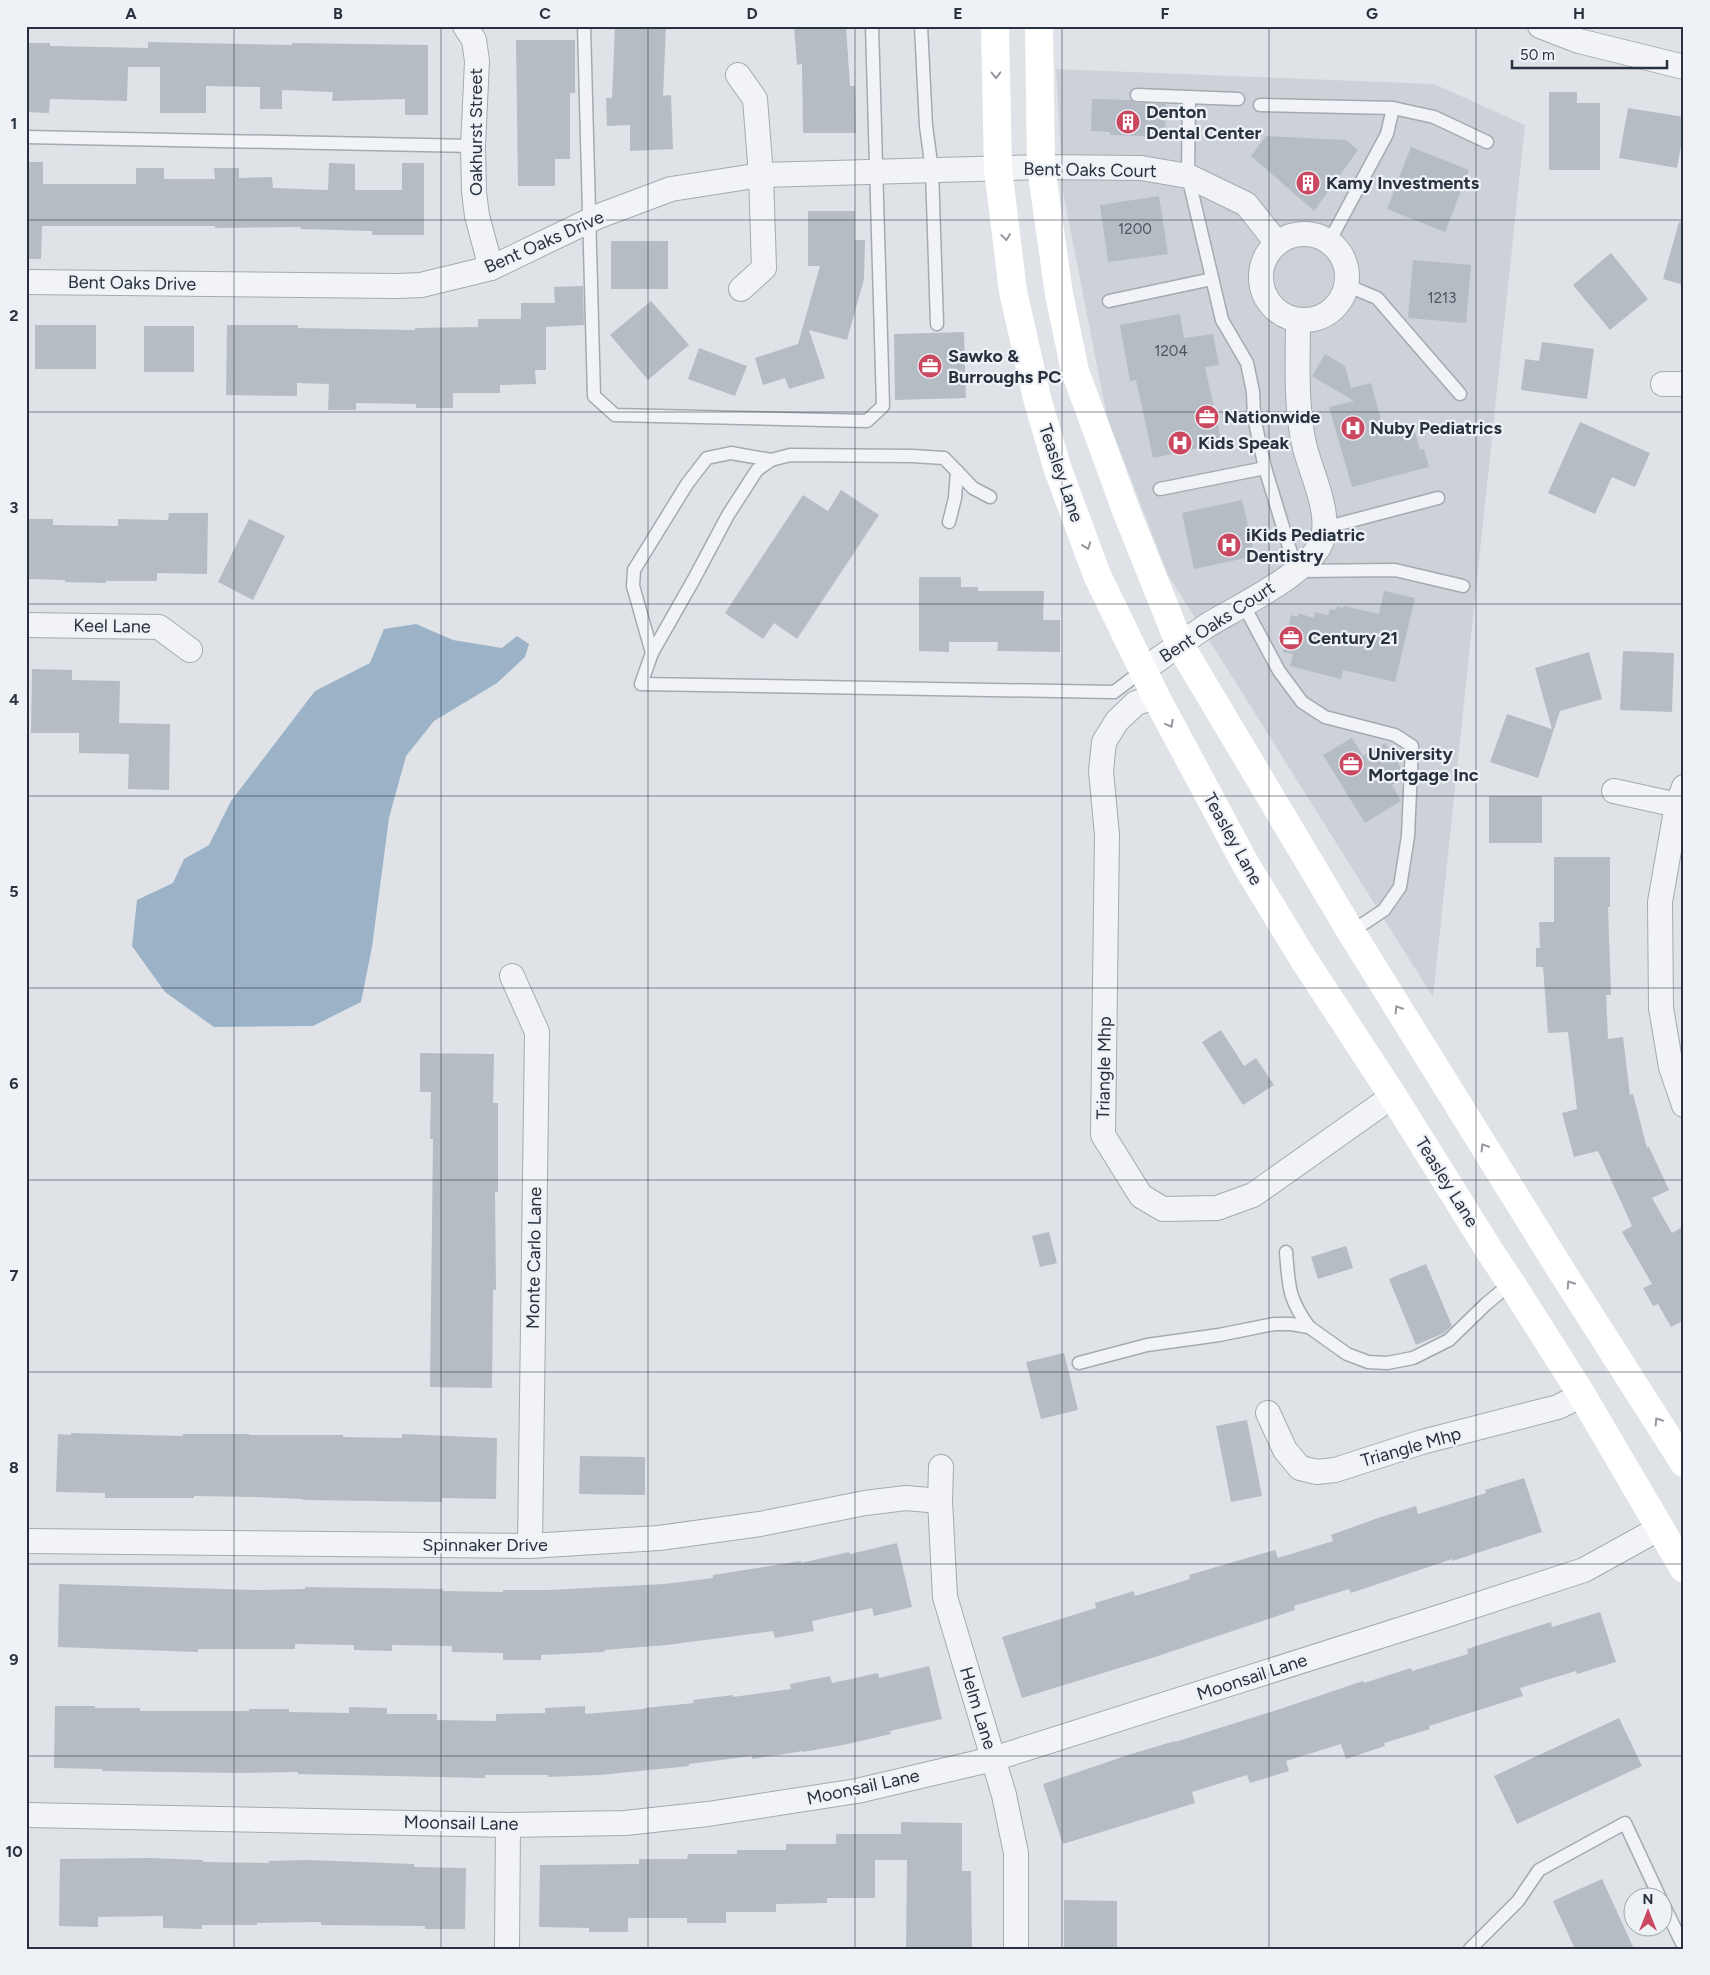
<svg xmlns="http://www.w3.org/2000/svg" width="1710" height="1975" font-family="Figtree,sans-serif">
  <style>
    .built { fill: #cdd2d9 }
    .water { fill: #9bb2c7 }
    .building { fill: #b6bcc4 }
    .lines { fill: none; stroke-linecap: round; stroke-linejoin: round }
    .service-casing { stroke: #a4aab2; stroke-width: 15 }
    .minor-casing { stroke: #a4aab2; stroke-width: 26 }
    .service { stroke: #f1f3f6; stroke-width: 12 }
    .minor { stroke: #f1f3f6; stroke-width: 24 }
    .secondary { stroke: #fff; stroke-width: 28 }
    .oneway { stroke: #94989e }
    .grid { fill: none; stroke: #28313e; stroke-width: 1; stroke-opacity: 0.55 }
    .labels { text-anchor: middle; stroke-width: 4.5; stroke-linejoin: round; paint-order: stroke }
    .number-label { font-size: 15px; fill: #4c5460 }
    .poi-label { font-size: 18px; font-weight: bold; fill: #28313e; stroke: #eef1f5; text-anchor: start }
    .street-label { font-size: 18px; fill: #28313e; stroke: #eef1f5 }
    .neatline { fill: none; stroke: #28313e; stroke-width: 2 }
    .grid-label { font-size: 16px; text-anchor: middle; font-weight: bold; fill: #28313e }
  </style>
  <rect width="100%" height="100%" fill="#dfe3e8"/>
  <!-- built -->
  <path class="built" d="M1056,69L1434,84L1525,125L1433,997L1168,575L1107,417L1063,192Z"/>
  <!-- water -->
  <path class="water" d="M416,624L453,640L502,648L517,636L529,644L525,657L497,683L434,721L406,756L389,818L372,947L361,1002L313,1026L214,1027L165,992L132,946L137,900L173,883L184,859L209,845L231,801L315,691L370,663L384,629Z"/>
  <!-- building -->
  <g class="building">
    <path d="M615,26H666L663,96L671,95L673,149L630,151V125L607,126L606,98H612Z"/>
    <path d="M794,26H846L850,86H855L856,133H803L802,64L797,65Z"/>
    <path d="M516,40H575V93H570V159H555V186H518Z"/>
    <path d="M148,42L292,45V43L428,45V115H405V99L332,101L333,92L282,90V109H260V87L206,86V113H160V67H128L127,101L50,99L49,113L26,112V43H50V46L148,48Z"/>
    <path d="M1549,92H1577V103H1600V170H1549Z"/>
    <path d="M1092,99L1131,100L1137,103L1166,104L1165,137L1110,135V132L1091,131Z"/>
    <path d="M1628,108L1684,117V130L1677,168L1619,158Z"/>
    <path d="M1266,136L1346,140L1358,150L1314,211L1251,156Z"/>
    <path d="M1411,147L1469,170L1445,232L1387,209Z"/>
    <path d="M26,162H43V184H136V168H164V179H215L214,168H239V178L272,177L273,188L328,190L329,163L355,164V190H402V163H424V235H372V231L300,229L301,227L215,228V226H42L41,259H26Z"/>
    <path d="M1159,196L1168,254L1108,262L1100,205Z"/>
    <path d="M808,211H855V240H865L864,279L847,340L809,330L825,378L789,389L785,378L763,385L755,358L798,344L820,266H808Z"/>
    <path d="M1679,222L1684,223V285L1663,279Z"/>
    <rect x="611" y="241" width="57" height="48"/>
    <path d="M1611,253L1648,299L1610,330L1573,285Z"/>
    <path d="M1413,260L1471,265L1466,323L1408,318Z"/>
    <path d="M583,286L584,325L546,327V370H535L536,384L500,385V393H453V408H416V404L356,403V410H328L329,384L297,383V396L226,395L227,325H298V328L415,330V328L478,327V319H521V303H555L554,287Z"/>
    <path d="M651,301L689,345L648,380L610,335Z"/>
    <path d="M1180,314L1184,338L1213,334L1219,365L1205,367L1222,443L1153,458L1136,380L1130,381L1120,325Z"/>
    <rect x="35" y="325" width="61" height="44"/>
    <rect x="144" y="326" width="50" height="46"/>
    <path d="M964,332L966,398L895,400L894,334Z"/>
    <path d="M1542,342L1594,349L1587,399L1521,390L1525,359L1539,361Z"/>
    <path d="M699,348L747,366L735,396L688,379Z"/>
    <path d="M1325,354L1345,366L1351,388L1371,383L1386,437L1414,429L1420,450L1424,449L1429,467L1352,487L1329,407L1354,401L1312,376Z"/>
    <path d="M1580,422L1650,453L1635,487L1612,477L1595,514L1548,493Z"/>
    <path d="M841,490L879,515L797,639L774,623L763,639L725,613L803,495L828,511Z"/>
    <path d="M1242,500L1255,556L1194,569L1182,513Z"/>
    <path d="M169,513H208L207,574L157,573V581H106V583L65,582V580L26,579V519H53V525L118,526V519L168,520Z"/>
    <path d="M249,519L285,536L253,600L218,582Z"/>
    <path d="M919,577H961V587H978V591H1044L1043,620H1060V652L997,651L998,642H949V652L919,651Z"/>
    <path d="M1384,591L1415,598L1395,682L1343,670L1341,679L1290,666L1293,654L1283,652L1291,615L1298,617V613L1314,618L1315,612L1328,615L1330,609L1335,610L1337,606L1342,608L1344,606L1379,614Z"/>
    <path d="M1623,651L1674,653L1672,712L1620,710Z"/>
    <path d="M1589,652L1602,699L1560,711L1538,778L1490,762L1507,714L1552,729L1535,668Z"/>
    <path d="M32,669L72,670V680L120,681L119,723L170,724L169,790L128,789L129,754L79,753V733H31Z"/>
    <path d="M1352,738L1363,756L1385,743L1403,771L1402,779L1392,785L1401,801L1365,823L1323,755Z"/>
    <rect x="1489" y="796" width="53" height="47"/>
    <path d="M1554,857H1610V907H1608L1611,995H1606L1608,1039L1623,1037L1630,1095L1633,1094L1647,1148L1649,1147L1669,1190L1652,1198L1672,1233L1684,1226V1320L1671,1327L1658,1304L1653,1306L1643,1288L1652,1284L1622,1232L1632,1226L1598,1151L1574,1157L1562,1113L1577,1109L1568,1032L1548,1033L1543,967H1536V948H1540L1539,922H1554Z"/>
    <path d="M1221,1030L1244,1066L1256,1058L1274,1085L1243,1105L1202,1042Z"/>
    <path d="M420,1053L494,1054L493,1103H498V1192H495L496,1290H493L492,1388L430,1387L433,1139H430L431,1092H420Z"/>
    <path d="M1049,1232L1057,1263L1040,1267L1032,1236Z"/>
    <path d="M1346,1246L1353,1268L1318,1279L1311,1257Z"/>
    <path d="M1426,1264L1452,1326L1444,1333L1416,1345L1389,1279Z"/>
    <path d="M1064,1353L1078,1410L1041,1419L1026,1362Z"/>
    <path d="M1247,1420L1262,1496L1231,1502L1216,1426Z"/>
    <path d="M71,1433L183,1436V1434H249V1435H343V1437L402,1438V1434L497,1438L496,1499L442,1498V1502L303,1500V1499L255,1497L194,1496V1498H105V1493L56,1492L58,1434L71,1435Z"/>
    <path d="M580,1456L645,1457V1495L579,1494Z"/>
    <path d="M1524,1478L1542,1532L1452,1561V1559L1351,1593L1349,1589L1294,1606L1295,1610L1155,1657L1022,1698L1002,1637L1096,1608L1095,1603L1134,1591L1135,1596L1190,1579L1189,1575L1275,1550L1278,1558L1333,1541L1331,1535L1378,1518L1416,1506L1418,1514L1486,1493L1485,1490Z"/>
    <path d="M897,1543L912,1607L874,1616L872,1608L812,1621L814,1631L775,1638L773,1631L667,1645L604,1650L605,1652L541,1655V1660H503V1653L452,1652V1646L392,1645V1651L354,1650V1645L295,1644V1649H198V1652L58,1647L59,1584L257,1590L305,1589V1587L443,1589V1591L503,1592V1590H548L664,1584L713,1578V1575L801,1561V1563L849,1552L850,1554Z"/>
    <path d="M1600,1612L1616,1662L1577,1674L1576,1671L1520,1688L1523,1696L1429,1726L1430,1729L1384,1743L1385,1746L1346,1759L1341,1744L1286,1761L1289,1771L1250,1783L1247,1775L1192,1792L1195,1803L1063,1844L1043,1784L1128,1755L1175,1741V1742L1280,1709L1363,1681L1364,1683L1411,1668L1412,1671L1468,1654L1467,1649L1513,1634L1551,1622L1552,1627Z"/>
    <path d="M929,1666L942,1719L890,1731L891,1734L843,1745L803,1752V1751L752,1759V1756L689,1764V1766L600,1775L548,1777V1775H485V1778L298,1774V1772L239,1773L102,1771V1769L54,1768L55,1706H95V1708H140V1711H249V1709H289V1712L349,1713V1707L387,1708V1714H437V1720L496,1721V1714L545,1713V1708L585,1706V1714L644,1709V1708L694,1703L693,1700L733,1695V1697L791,1689L790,1684L830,1676L832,1683L878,1673L879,1678Z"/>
    <path d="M1619,1718L1642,1766L1517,1824L1494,1776Z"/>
    <path d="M901,1822L962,1823V1871H971L972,1949H906L907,1860H875V1898H827V1903L776,1904V1912H726V1923H687V1918H628V1932H589V1928L539,1927L540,1865L639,1864V1859H687L688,1854H737V1850H786V1844H836V1834H901Z"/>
    <path d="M150,1858L203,1860V1862L269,1863V1861L309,1860L414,1864V1867L466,1868L465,1929H425V1926L321,1925V1922L257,1923V1925H202V1929L163,1928V1916L98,1917V1927L59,1926L60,1859Z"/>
    <path d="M1602,1879L1634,1949H1575L1553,1901Z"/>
    <path d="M1064,1900L1117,1901V1949H1064Z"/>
  </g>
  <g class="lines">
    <defs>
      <g id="service">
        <path d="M584,26L594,396L615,415L867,421L883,406L872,26"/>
        <path d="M921,26L926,126L932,170L937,324"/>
        <path d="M1137,95L1238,99"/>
        <path d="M1189,97L1188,176L1222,320L1247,363L1253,392L1254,417L1265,468L1290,550L1298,571L1395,570L1463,586"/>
        <path d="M1260,105L1393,108L1434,117L1487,142"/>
        <path d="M26,137L473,146"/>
        <path d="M1329,242L1387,134L1393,108"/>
        <path d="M1346,285L1377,298L1460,394"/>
        <path d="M1109,301L1212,279"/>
        <path d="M1160,489L1265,468"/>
        <path d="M990,497L973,488L944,458L912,456L790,455L771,460L757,470L728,515L694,579L652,653L641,684L1114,692L1142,671"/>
        <path d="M949,522L955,498L957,471"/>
        <path d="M1324,528L1438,498"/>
        <path d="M1243,604L1279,671L1302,702L1325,717L1395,735L1412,746L1408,836L1400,887L1384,910L1351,932"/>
        <path d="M652,653L633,586L634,570L687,484L707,458L731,453L771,460"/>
        <path d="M1286,1252C1289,1287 1288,1298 1309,1327"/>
        <path d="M1079,1363L1147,1345L1219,1335L1274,1324H1291L1309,1327L1347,1354L1368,1362L1387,1363L1413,1358L1449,1340L1486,1304L1503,1290L1513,1286"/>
        <path d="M1662,1902L1684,1947"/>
        <path d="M1470,1949L1518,1901L1539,1870L1625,1823L1660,1898"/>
      </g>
      <g id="minor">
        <path d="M465,26L474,40L477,61L473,146L474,192L477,216L491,268"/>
        <path d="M1540,26L1579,41L1684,67"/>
        <path d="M738,75L755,99L761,175L764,268L741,289"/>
        <circle cx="1304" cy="277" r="43"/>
        <path d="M26,282L397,286L421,285L491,268L599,216L671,189L761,175L1041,167L1141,168L1188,176L1246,204L1277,243"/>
        <path d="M1663,384H1684"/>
        <path d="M26,625L159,627L190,650"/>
        <path d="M1142,671C1164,655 1186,640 1208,625C1238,607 1302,576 1319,547C1335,520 1312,476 1305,448C1295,407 1298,362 1298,320"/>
        <path d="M1156,697L1136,703L1117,721L1104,742L1101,771L1107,835L1103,1135L1141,1196L1163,1209L1217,1208L1253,1195L1393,1096"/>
        <path d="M1684,787L1677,805L1660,902L1661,1008L1671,1067L1684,1105"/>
        <path d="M1614,791L1677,805"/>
        <path d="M512,976L537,1032L530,1546"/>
        <path d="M1268,1413L1285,1450L1300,1468L1317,1472L1335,1470L1422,1442L1558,1407L1582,1395"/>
        <path d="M941,1467L940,1501L945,1597L1004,1795L1016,1853V1949"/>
        <path d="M26,1541L530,1546L659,1538L760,1524L865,1503L906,1498L940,1501"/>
        <path d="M26,1815L508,1825L625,1823L708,1814L857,1791L993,1759L1440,1617L1584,1570L1660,1528"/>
        <path d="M507,1949L508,1825"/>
      </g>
    </defs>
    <!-- service casing -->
    <use href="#service" class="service-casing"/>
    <!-- minor casing -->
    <use href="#minor" class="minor-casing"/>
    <!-- service -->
    <use href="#service" class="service"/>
    <!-- minor -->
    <use href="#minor" class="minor"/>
    <!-- secondary -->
    <g class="secondary">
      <path d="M995,26L998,169L1013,291L1037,398L1057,467L1097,575L1156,697L1246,865L1304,960L1393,1096L1489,1250L1513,1286L1582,1395L1684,1569"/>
      <path d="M1039,26L1041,167L1059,294L1075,371L1127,513L1180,645L1351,932L1559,1267L1684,1463"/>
    </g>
  </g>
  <!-- one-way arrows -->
  <defs><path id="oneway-chevron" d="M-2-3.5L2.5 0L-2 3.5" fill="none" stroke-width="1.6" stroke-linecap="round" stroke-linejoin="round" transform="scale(1.25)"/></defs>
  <g class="oneway">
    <use href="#oneway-chevron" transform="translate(996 75) rotate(89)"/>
    <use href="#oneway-chevron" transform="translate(1006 237) rotate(83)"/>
    <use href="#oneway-chevron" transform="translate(1087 546) rotate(70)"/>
    <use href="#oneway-chevron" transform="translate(1170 724) rotate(62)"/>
    <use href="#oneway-chevron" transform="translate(1398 1009) rotate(-122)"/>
    <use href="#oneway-chevron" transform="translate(1484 1147) rotate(-122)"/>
    <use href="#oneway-chevron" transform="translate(1570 1284) rotate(-123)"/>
    <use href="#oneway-chevron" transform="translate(1658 1421) rotate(-123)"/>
  </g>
  <!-- grid -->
  <path class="grid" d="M234,26V1949M441,26V1949M648,26V1949M855,26V1949M1062,26V1949M1269,26V1949M1476,26V1949M26,220H1684M26,412H1684M26,604H1684M26,796H1684M26,988H1684M26,1180H1684M26,1372H1684M26,1564H1684M26,1756H1684"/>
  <!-- icons -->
  <defs>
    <symbol id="building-disc" viewBox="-11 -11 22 22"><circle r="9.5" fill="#c94860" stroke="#eef1f5"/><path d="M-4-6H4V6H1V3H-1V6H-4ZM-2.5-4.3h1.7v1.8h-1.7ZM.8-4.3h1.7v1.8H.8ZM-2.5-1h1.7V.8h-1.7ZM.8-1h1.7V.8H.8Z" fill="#fff"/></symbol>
    <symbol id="office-disc" viewBox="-11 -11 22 22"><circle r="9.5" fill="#c94860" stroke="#eef1f5"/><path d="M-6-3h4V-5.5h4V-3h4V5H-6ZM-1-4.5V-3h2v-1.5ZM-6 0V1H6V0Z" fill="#fff"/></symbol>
    <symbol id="hospital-disc" viewBox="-11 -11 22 22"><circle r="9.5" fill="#c94860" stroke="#eef1f5"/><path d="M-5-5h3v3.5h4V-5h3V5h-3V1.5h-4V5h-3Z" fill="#fff"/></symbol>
  </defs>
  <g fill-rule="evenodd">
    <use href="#building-disc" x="1114" y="108" width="28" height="28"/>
    <use href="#building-disc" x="1294" y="169" width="28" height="28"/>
    <use href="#office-disc" x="916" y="352" width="28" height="28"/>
    <use href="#office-disc" x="1193" y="403" width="28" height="28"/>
    <use href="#hospital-disc" x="1339" y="414" width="28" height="28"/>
    <use href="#hospital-disc" x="1166" y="429" width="28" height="28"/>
    <use href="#hospital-disc" x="1215" y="531" width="28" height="28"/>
    <use href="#office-disc" x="1277" y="624" width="28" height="28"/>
    <use href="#office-disc" x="1337" y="750" width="28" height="28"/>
  </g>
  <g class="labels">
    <!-- number labels -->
    <g class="number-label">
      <text x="1135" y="234">1200</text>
      <text x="1442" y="303">1213</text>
      <text x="1171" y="356">1204</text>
    </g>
    <!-- poi labels -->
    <g class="poi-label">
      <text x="1146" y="118">Denton<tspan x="1146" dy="21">Dental Center</tspan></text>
      <text x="1326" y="189">Kamy Investments</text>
      <text x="948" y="362">Sawko &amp;<tspan x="948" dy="21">Burroughs PC</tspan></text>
      <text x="1224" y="423">Nationwide</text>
      <text x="1370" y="434">Nuby Pediatrics</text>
      <text x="1198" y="449">Kids Speak</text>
      <text x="1246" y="541">iKids Pediatric<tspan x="1246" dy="21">Dentistry</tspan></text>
      <text x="1308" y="644">Century 21</text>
      <text x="1368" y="760">University<tspan x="1368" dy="21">Mortgage Inc</tspan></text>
    </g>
    <!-- street labels -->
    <g class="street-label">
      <text transform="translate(476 132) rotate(-90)" y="6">Oakhurst Street</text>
      <text transform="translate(1090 170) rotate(1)" y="6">Bent Oaks Court</text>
      <text transform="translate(544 242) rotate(-24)" y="6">Bent Oaks Drive</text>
      <text transform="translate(132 283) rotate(1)" y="6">Bent Oaks Drive</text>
      <text transform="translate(1061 473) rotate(71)" y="6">Teasley Lane</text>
      <text transform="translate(1217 622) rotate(-33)" y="6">Bent Oaks Court</text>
      <text transform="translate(112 626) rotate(1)" y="6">Keel Lane</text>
      <text transform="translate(1233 839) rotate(61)" y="6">Teasley Lane</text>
      <text transform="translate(1104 1068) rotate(-89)" y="6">Triangle Mhp</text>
      <text transform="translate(1447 1182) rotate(58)" y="6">Teasley Lane</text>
      <text transform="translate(534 1258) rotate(-89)" y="6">Monte Carlo Lane</text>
      <text transform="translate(1411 1447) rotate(-16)" y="6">Triangle Mhp</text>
      <text x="485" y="1551">Spinnaker Drive</text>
      <text transform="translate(1252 1677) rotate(-18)" y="6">Moonsail Lane</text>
      <text transform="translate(978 1708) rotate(73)" y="6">Helm Lane</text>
      <text transform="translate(863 1787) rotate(-12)" y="6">Moonsail Lane</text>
      <text transform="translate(461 1823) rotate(1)" y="6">Moonsail Lane</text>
    </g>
  </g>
  <!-- border -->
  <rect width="1710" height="1975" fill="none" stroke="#eef1f5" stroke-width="55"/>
  <!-- north arrow -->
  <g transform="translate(1648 1912)"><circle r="24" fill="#eef1f5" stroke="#9fa4ac"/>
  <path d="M0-4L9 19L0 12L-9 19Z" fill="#c94860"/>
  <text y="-8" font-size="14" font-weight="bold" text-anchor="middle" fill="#28313e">N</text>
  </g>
  <!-- scale -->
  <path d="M1512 60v8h155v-8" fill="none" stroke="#28313e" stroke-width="2.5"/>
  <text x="1520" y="60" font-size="15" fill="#28313e" stroke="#eef1f5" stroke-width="4" paint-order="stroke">50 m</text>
  <rect x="28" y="28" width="1654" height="1920" class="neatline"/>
  <g class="grid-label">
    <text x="131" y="19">A</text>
    <text x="338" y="19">B</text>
    <text x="545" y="19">C</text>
    <text x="752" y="19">D</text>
    <text x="958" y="19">E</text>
    <text x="1165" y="19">F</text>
    <text x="1372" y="19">G</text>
    <text x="1579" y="19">H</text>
    <text x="14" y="129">1</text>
    <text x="14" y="321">2</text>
    <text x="14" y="513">3</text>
    <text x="14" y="705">4</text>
    <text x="14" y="897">5</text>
    <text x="14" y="1089">6</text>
    <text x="14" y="1281">7</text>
    <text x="14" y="1473">8</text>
    <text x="14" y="1665">9</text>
    <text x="14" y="1857">10</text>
  </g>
</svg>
